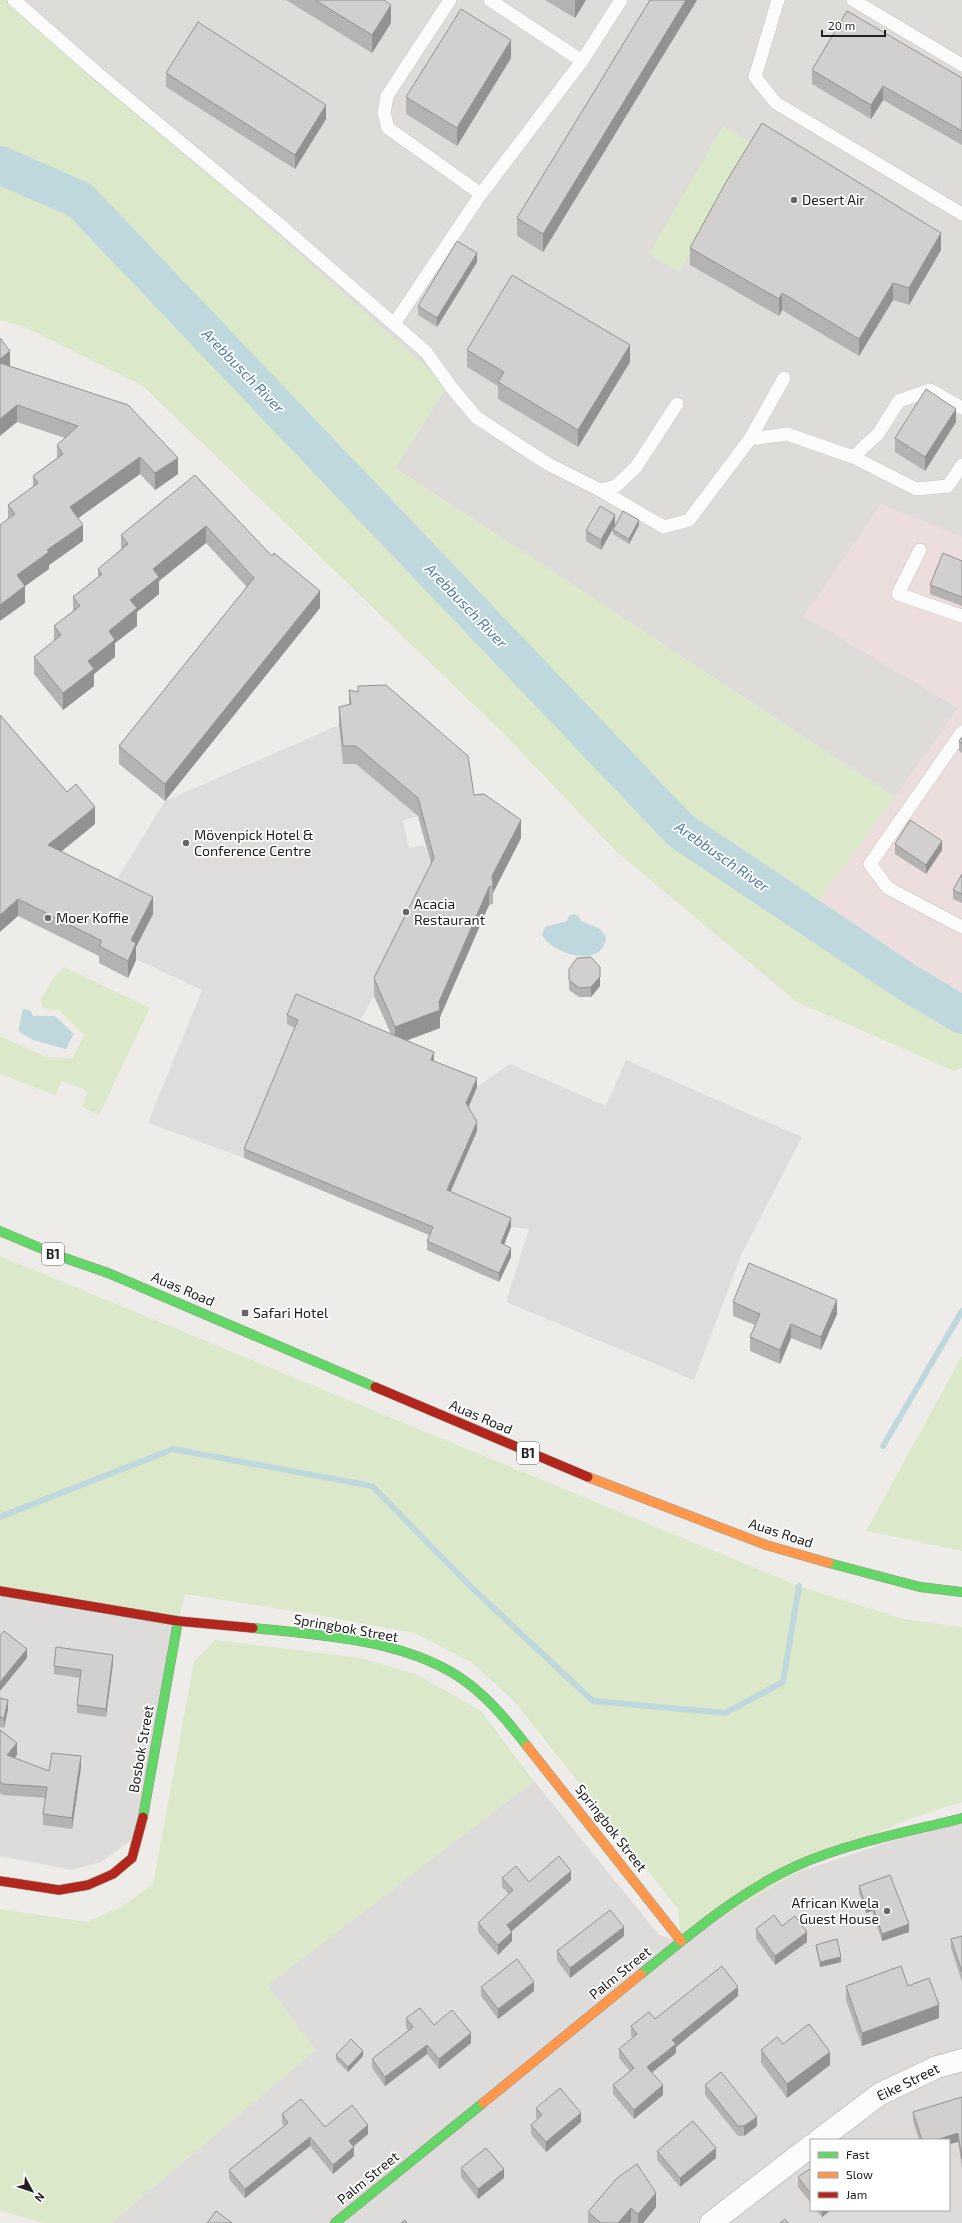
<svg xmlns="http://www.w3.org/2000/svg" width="962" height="2223" font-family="'Exo 2',sans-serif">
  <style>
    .residential { fill: #dddcda; fill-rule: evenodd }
    .commercial { fill: #ebdedc }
    .airport { fill: #dedcd8 }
    .grass { fill: #dbe9ca }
    .parking { fill: #dedddc }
    .water { fill: #bfd8de }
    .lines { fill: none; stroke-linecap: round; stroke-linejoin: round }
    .stream { stroke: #bfd8de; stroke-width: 6 }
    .river { stroke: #bfd8de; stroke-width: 38 }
    .lane-casing { stroke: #c5c4c3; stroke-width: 14 }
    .street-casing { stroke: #c5c4c3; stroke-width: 24 }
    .fast-casing { stroke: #959682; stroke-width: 10 }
    .slow-casing { stroke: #959682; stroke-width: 10 }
    .jam-casing { stroke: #959682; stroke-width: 10 }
    .lane { stroke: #fcfcfc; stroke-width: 13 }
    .street { stroke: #fcfcfc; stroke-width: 22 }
    .fast { stroke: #63d668; stroke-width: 9 }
    .slow { stroke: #ff974d; stroke-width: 9 }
    .jam { stroke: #b3261e; stroke-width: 9 }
    .wall { fill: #b5b3b1 }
    .shaded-wall { fill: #939290 }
    .building { fill: #d2d0ce; stroke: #939290 }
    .poi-dot { fill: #686766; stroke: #fff; stroke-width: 1.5 }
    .labels { text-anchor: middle; stroke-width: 3.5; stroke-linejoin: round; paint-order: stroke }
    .shield { fill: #fff; stroke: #636363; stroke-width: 1 }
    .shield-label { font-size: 13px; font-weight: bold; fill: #202020 }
    .poi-label { font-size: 14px; fill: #202020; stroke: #fff; text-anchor: start }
    .street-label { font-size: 14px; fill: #202020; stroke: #fff }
    .water-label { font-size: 15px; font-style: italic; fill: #507aa1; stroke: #fff }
  </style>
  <rect width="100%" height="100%" fill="#eeece9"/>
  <!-- residential -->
  <g class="residential">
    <path d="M0,1591L178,1621L140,1834L101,1862L72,1870L0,1856Z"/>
    <path d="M534,1781L659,1935L681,1941L759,1885L962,1818V2223H111L315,2050L267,1985ZM811,2140H949V2210H811Z"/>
  </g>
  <!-- commercial -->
  <path class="commercial" d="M881,503L962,537V1008L814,907L958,708L804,616Z"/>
  <!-- airport -->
  <path class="airport" d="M14,0H962V537L881,504L804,616L958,708L895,797L395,468L447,386Z"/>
  <!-- grass -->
  <g class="grass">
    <path d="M0,0H14L447,386L395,468L895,797L814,907L962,1008V1068L954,1071L797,1002L618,853L501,731L143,386L23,326L0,320Z"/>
    <path d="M723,126L754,145L679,272L649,254Z"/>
    <path d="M64,967L150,1008L99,1115L82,1107L88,1091L62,1081L55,1095L0,1074V1036L46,1057L73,1058L84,1035L59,1010L43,1008L40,1000L54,977Z"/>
    <path d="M0,1256L799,1586L903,1619L962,1627V1802C861,1830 771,1888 681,1941L678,1909L515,1702L471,1662L414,1633L307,1613L185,1594L178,1621L0,1591Z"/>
    <path d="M962,1356V1551L866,1531Z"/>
    <path d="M215,1640L361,1658L418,1675L481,1711L534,1781L268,1985L315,2050L111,2223H45L0,2211V1909L86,1922L121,1907L153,1884L194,1662Z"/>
  </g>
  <!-- parking -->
  <g class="parking">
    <path d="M339,725L343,764H356L418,816L403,820L409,848L424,845L434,876L374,996L355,1029H298L244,1158L148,1123L202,990L131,957L109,892L165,801Z"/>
    <path d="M626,1060L802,1137L742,1253L694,1380L506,1302L529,1229L511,1227L447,1200L477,1131L466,1112L477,1087L510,1064L606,1106Z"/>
  </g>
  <!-- water -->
  <g class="water">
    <path d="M574,914L579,917L581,921L600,929L606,937C604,969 553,955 542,935L545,927L567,921L569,916Z"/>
    <path d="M23,1009L30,1010L33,1016H55L74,1034L66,1049L33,1040L18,1031Z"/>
  </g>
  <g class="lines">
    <!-- stream -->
    <g class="stream">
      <path d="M883,1446L962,1311"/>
      <path d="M0,1517L173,1449L372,1486L470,1586L593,1701L725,1713L783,1682L799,1586"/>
    </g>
    <!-- river -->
    <path class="river" d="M0,165L80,200L681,831L905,981L962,1015"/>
    <defs>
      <g id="lane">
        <path d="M14,0L96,72L273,219L426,352L452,388L476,417L548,464L600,490L616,486L636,467L677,404"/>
        <path d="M450,0L387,96L384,113L388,128L481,194"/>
        <path d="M490,0L582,61"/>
        <path d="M778,0L755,77L776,103L962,214"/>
        <path d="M853,0L962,65"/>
        <path d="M394,324L481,194L582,61L621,0"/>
        <path d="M750,439L784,378"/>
        <path d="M853,457L878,434L899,401L930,390L962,408"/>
        <path d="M600,490L664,527L689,520L750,439L787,434L853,457L916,489L948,486L962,465"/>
        <path d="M920,550L898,594L962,616"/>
        <path d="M962,732L870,864L888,888L962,927"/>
      </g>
      <g id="street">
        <path d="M819,2140L880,2094L937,2067L962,2060"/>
        <path d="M711,2223L811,2146"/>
      </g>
      <g id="fast">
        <path d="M0,1231L59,1256L108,1273L375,1387"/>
        <path d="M829,1563L920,1587L962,1592"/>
        <path d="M253,1628C322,1635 412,1640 469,1684C492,1702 509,1723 527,1746"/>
        <path d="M143,1817L178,1621"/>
        <path d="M641,1974C689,1935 739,1892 796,1866C847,1843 908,1832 962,1818"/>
        <path d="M335,2223L483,2103"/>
      </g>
      <g id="slow">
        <path d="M588,1477L766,1545L829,1563"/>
        <path d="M527,1746L681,1941"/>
        <path d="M483,2103L641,1974"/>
      </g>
      <g id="jam">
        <path d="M375,1387L588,1477"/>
        <path d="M0,1591L178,1621L253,1628"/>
        <path d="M0,1881L59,1890L88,1885L113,1874L132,1858L143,1817"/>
      </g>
    </defs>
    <!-- lane casing -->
    <use href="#lane" class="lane-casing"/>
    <!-- street casing -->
    <use href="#street" class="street-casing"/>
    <!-- fast casing -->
    <use href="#fast" class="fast-casing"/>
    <!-- slow casing -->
    <use href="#slow" class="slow-casing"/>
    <!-- jam casing -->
    <use href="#jam" class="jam-casing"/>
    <!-- lane -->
    <use href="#lane" class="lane"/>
    <!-- street -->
    <use href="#street" class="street"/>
    <!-- fast -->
    <use href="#fast" class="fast"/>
    <!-- slow -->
    <use href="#slow" class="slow"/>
    <!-- jam -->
    <use href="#jam" class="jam"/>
  </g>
  <!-- wall -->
  <g class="wall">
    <path d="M286,0H384L391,23L372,53Z"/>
    <path d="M545,0H586L575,18Z"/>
    <path d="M650,0H697L543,252L517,236V218Z"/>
    <path d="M511,58L457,146L406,114V97Z"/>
    <path d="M812,70L962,78V145L883,100L871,119L812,84Z"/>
    <path d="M166,73L326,119L295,169L166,87Z"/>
    <path d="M690,248L941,250L909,305L893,300L859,356L782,310L779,316L690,265Z"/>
    <path d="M477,262L437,327L418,315V306Z"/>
    <path d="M467,350L630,362L578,447L498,399V386L467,367Z"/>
    <path d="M10,366L178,474L155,490L140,474L78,518L83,541L49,565V569L25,586V603L8,519V505L33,487V476L57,458V445L65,438L17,422Z"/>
    <path d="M956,422L925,471L895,452V438Z"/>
    <path d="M195,475L320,608L165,801L119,764V746L247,587L206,543L159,581V594L137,612V626L115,643V657L94,674V686L63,710L34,674V657L54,641V626L73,611V597L98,577V569L121,550V535Z"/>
    <path d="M615,525L601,550L586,541V531Z"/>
    <path d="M639,525L629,544L613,534V530Z"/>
    <path d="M962,561V606L930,594V585Z"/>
    <path d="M349,690L474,795L521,838L493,893V904L489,905L440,1017V1028L407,1040L434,1061L477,1087L469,1107L477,1131L450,1192L511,1227L504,1245L511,1257L499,1282L427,1250V1241L429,1235L244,1158V1149L295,1028L287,1024V1015L391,1034L374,996V978L431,864L418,816L356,764H343L339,725V707L349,705Z"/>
    <path d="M0,715L95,824L61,852L153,914L136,947V960L128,978L99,963V956L18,916Z"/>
    <path d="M962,737V753L959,751V741Z"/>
    <path d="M895,844L942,850L926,874L895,854Z"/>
    <path d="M962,874V903L953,899V890Z"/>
    <path d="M569,969L600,977V986L591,997H579L569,990Z"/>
    <path d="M733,1302L837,1314L821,1350L791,1338L780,1364L750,1351V1337L755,1325L733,1316Z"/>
    <path d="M113,1663L106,1717L77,1713V1705L80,1678L54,1674V1666Z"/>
    <path d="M0,1698L8,1709L4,1728L0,1727Z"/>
    <path d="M0,1730L17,1755L14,1758L49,1771L81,1767L72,1829L43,1825V1814L46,1798L3,1795L0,1793Z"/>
    <path d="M502,1878L529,1882L571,1880L512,1931V1941L498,1955L478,1932V1923L509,1894L502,1887Z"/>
    <path d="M859,1886L909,1932L882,1941L872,1911L866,1913L859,1893Z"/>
    <path d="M782,1926L807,1942L775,1965L756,1938V1929Z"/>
    <path d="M624,1936L570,1978L557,1960V1951Z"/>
    <path d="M962,1936V1982L951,1948V1939Z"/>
    <path d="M816,1945L841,1962L820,1967L816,1949Z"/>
    <path d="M846,1986H908L939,2018L862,2046L846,2000Z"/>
    <path d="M481,1987L534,1991L498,2019L481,1996Z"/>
    <path d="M738,1996L676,2047V2053L652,2073L663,2095L634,2119L613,2094V2085L630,2071L619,2058V2049L633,2038L631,2036V2026Z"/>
    <path d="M406,2018L434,2025L471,2043L439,2069L427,2054L385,2086L372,2068V2059L409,2031L406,2028Z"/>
    <path d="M783,2044L830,2065L787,2098L761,2063V2050Z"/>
    <path d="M336,2055L363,2056L348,2072L336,2060Z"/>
    <path d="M705,2085L757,2126L744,2136H738L705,2095Z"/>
    <path d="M962,2097V2168L958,2142L949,2144V2140H919L913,2121V2112Z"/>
    <path d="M536,2108L581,2122L546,2152L531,2134V2125L538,2119L536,2118Z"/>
    <path d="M282,2114L325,2127L368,2134L353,2147L354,2156L333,2174L310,2146L245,2198L229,2179V2170L284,2126L282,2123Z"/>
    <path d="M657,2151L716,2158L680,2187L657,2160Z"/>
    <path d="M461,2168L504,2178L478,2199L461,2177Z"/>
    <path d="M811,2168V2203L798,2187V2177Z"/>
    <path d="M617,2178L656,2207L643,2223H633L631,2222L630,2223H588V2212Z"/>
    <path d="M816,2210H831L822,2217Z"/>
  </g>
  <!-- shaded-wall -->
  <g class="shaded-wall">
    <path d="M575,0H586L575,18Z"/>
    <path d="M686,0H697L543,252V234Z"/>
    <path d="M391,5V23L372,53V35Z"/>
    <path d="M511,40V58L457,146V128Z"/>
    <path d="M883,86V100L871,119V105Z"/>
    <path d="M326,105V119L295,169V155Z"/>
    <path d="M941,233V250L909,305V288Z"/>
    <path d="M477,253V262L437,327V318Z"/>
    <path d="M893,283V300L859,356V339Z"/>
    <path d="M782,293V310L779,316V299Z"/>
    <path d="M630,345V362L578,447V430Z"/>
    <path d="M10,351V368L0,376V359Z"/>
    <path d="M17,405V422L0,436V419Z"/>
    <path d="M956,409V422L925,471V457Z"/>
    <path d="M140,457V474L70,524V507Z"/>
    <path d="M178,458V474L155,490V473Z"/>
    <path d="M615,515V525L601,550V540Z"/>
    <path d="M639,520V525L629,544V539Z"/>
    <path d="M83,525V541L49,565V569L25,586V603L0,621V605L17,575L47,550Z"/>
    <path d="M206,526V543L159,581V594L137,612V626L115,643V657L94,674V686L63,710V693L88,661L109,631L153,569Z"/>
    <path d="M320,591V608L165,801V784Z"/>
    <path d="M95,807V824L48,862V845Z"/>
    <path d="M521,820V838L493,893L492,876Z"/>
    <path d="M942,841V850L926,874V865Z"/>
    <path d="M489,887V905L440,1017V1028L395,1045V1027L439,1002Z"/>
    <path d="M153,897V914L136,947V960L128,978V961L131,940Z"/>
    <path d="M18,899V916L0,932V915Z"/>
    <path d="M600,967V986L591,997V987Z"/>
    <path d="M434,1052V1061L431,1060Z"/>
    <path d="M477,1078V1087L466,1112V1103Z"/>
    <path d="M477,1122V1131L447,1200V1190Z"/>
    <path d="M511,1218V1227L501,1252V1243Z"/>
    <path d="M511,1248V1257L499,1282V1273Z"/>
    <path d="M837,1300V1314L821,1350V1337Z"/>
    <path d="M791,1324V1338L780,1364V1350Z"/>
    <path d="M27,1649V1658L0,1691V1682Z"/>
    <path d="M113,1655V1663L106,1717V1709Z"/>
    <path d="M8,1700V1709L4,1728V1718Z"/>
    <path d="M17,1743V1755L7,1767V1755Z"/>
    <path d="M81,1756V1767L72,1829V1818Z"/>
    <path d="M571,1871V1880L507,1935V1925Z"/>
    <path d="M872,1904V1911L866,1913V1906Z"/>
    <path d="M909,1924V1932L882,1941V1934Z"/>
    <path d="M624,1927V1936L570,1978V1968Z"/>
    <path d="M512,1932V1941L498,1955V1945Z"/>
    <path d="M807,1932V1942L775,1965V1956Z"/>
    <path d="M841,1957V1962L820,1967V1962Z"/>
    <path d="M534,1982V1991L498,2019V2009Z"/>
    <path d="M738,1987V1996L676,2047V2053L647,2076V2067L672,2040Z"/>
    <path d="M939,2005V2018L862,2046V2033Z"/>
    <path d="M471,2033V2043L439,2069V2059Z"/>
    <path d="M427,2045V2054L385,2086V2077Z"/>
    <path d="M363,2051V2056L348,2072V2067Z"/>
    <path d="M830,2052V2065L787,2098V2084Z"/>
    <path d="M663,2085V2095L634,2119V2110Z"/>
    <path d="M581,2113V2122L546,2152V2142Z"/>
    <path d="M757,2117V2126L744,2136V2126Z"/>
    <path d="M368,2125V2134L349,2150V2141Z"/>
    <path d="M958,2133V2142L949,2144V2140H936Z"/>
    <path d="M310,2137V2146L245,2198V2189Z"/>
    <path d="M354,2147V2156L333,2174V2165Z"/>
    <path d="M716,2148V2158L680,2187V2178Z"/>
    <path d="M504,2169V2178L478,2199V2189Z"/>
    <path d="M656,2193V2207L643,2223H638V2214Z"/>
    <path d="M631,2208V2222L630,2223H618Z"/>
    <path d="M822,2210H831L822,2217Z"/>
  </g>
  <!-- building -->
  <g class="building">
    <path d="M315,0H384L391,5L372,35Z"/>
    <path d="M650,0H686L543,234L517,218Z"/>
    <path d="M461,9L511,40L457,128L406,97Z"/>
    <path d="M847,11L962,78V131L883,86L871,105L812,70Z"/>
    <path d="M198,22L326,105L295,155L166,73Z"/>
    <path d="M762,123L941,233L909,288L893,283L859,339L782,293L779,299L690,248L726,182Z"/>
    <path d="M457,241L477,253L437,318L418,306Z"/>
    <path d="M512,275L630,345L578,430L498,382L504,372L467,350Z"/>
    <path d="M0,338L10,351L0,359Z"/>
    <path d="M0,363L128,405L178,458L155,473L140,457L70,507L83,525L47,550L49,552L17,575L25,586L0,605V525L15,514L8,505L38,483L33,476L63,454L57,445L78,426L17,405L0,419Z"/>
    <path d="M926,389L956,409L925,457L895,438Z"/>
    <path d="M195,475L272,556L274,553L320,591L165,784L119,746L254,578L206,526L153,569L159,577L130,600L137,608L109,631L115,640L88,661L94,669L63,693L34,657L61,635L54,626L80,606L73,597L102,574L98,569L128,544L121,535Z"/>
    <path d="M600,506L615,515L601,540L586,531Z"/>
    <path d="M623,511L639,520L629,539L613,530Z"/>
    <path d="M943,553L962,561V597L930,585Z"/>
    <path d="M386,685L468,756L474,795L484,794L521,820L492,876L493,886L489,887L439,1002L440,1010L395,1027L374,978L434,858L418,798L356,746H343L339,707L351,704L349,690L358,692V686Z"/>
    <path d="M0,715L67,792L76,784L95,807L48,845L153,897L131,940L136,943L128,961L99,946L102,941L18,899L0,915Z"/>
    <path d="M962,737V744L959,741Z"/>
    <path d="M910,820L942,841L926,865L895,844Z"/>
    <path d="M962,874V894L953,890Z"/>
    <path d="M591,957L600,967V977L591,987L579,988L569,980V969L577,958Z"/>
    <path d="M296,994L434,1052L431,1060L477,1078L466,1103L477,1122L447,1190L511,1218L501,1243L511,1248L499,1273L427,1241L433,1227L244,1149L298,1020L287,1015Z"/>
    <path d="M749,1263L837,1300L821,1337L791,1324L780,1350L750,1337L760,1314L733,1302Z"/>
    <path d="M4,1631L27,1649L0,1682V1636Z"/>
    <path d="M56,1647L113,1655L106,1709L77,1705L81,1670L54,1666Z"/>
    <path d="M0,1698L8,1700L4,1718L0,1717Z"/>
    <path d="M0,1730L17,1743L7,1755L49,1771L52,1753L81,1756L72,1818L43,1814L47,1787L3,1784L0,1782Z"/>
    <path d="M559,1856L571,1871L507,1925L512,1932L498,1945L478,1923L513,1890L502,1878L516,1866L529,1882Z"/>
    <path d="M890,1875L909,1924L882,1934L872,1904L866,1906L859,1886Z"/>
    <path d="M610,1910L624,1927L570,1968L557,1951Z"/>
    <path d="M774,1915L782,1926L795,1916L807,1932L775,1956L756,1929Z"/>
    <path d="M962,1936V1972L951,1939Z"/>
    <path d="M837,1939L841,1957L820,1962L816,1945Z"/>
    <path d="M517,1959L534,1982L498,2009L481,1987Z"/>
    <path d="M722,1966L738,1987L672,2040L676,2044L647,2067L663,2085L634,2110L613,2085L634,2068L619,2049L637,2034L631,2026L649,2012L655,2019Z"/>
    <path d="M901,1966L908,1986L929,1978L939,2005L862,2033L846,1986Z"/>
    <path d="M420,2008L434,2025L452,2010L471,2033L439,2059L427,2045L385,2077L372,2059L413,2027L406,2018Z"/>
    <path d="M809,2024L830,2052L787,2084L761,2050L777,2037L783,2044Z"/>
    <path d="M351,2039L363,2051L348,2067L336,2055Z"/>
    <path d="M721,2072L757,2117L744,2126H738L705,2085Z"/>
    <path d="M560,2088L581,2113L546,2142L531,2125L542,2115L536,2108Z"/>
    <path d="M962,2097V2159L958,2133L936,2140H922L913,2112Z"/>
    <path d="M301,2099L325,2127L352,2105L368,2125L349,2141L354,2147L333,2165L310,2137L245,2189L229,2170L288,2123L282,2114Z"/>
    <path d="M693,2121L716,2148L680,2178L657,2151Z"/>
    <path d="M486,2148L504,2169L478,2189L461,2168Z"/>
    <path d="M637,2164L656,2193L638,2214L631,2208L618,2223H601L588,2212L617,2178Z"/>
    <path d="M811,2168V2194L798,2177Z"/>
    <path d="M216,2211L232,2223H207Z"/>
    <path d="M785,2219L788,2223H780Z"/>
    <path d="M405,2220L407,2223H401Z"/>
  </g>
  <!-- markers -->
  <g class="poi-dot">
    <circle cx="794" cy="200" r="4"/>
    <circle cx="186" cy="843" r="4"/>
    <circle cx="406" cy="912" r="4"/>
    <circle cx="48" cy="918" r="4"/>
    <rect x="241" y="1309" width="8" height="8" rx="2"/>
    <circle cx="887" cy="1911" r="4"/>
  </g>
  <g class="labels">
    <!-- shield labels -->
    <g class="shield">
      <rect x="42" y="1243" width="22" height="22" rx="3"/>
      <rect x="517" y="1442" width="22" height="22" rx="3"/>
    </g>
    <g class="shield-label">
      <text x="53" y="1259">B1</text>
      <text x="528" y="1458">B1</text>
    </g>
    <!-- poi labels -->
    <g class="poi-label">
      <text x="802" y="205">Desert Air</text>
      <text x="194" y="840">Mövenpick Hotel &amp;<tspan x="194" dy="16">Conference Centre</tspan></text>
      <text x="414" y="909">Acacia<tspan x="414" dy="16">Restaurant</tspan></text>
      <text x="56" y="923">Moer Koffie</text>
      <text x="253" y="1318">Safari Hotel</text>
      <text x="879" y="1908" text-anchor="end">African Kwela<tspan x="879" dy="16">Guest House</tspan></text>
    </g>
    <!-- street labels -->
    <g class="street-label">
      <text transform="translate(183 1289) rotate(23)" y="5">Auas Road</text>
      <text transform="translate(481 1417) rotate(23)" y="5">Auas Road</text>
      <text transform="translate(781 1533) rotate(18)" y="5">Auas Road</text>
      <text transform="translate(346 1628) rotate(10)" y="5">Springbok Street</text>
      <text transform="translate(141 1749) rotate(-80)" y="5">Bosbok Street</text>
      <text transform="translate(611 1828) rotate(52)" y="5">Springbok Street</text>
      <text transform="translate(620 1973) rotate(-39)" y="5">Palm Street</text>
      <text transform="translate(908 2082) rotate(-26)" y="5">Eike Street</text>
      <text transform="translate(368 2178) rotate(-39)" y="5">Palm Street</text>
    </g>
    <!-- water labels -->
    <g class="water-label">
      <text transform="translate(243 371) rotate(46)" y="5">Arebbusch River</text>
      <text transform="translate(466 606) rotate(46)" y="5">Arebbusch River</text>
      <text transform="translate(722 857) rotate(35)" y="5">Arebbusch River</text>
    </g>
  </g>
  <!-- legend -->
  <rect x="810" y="2139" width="140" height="72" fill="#ffffff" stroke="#a6a6a6"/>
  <rect x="818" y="2152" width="20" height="6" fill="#63d668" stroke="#a6a6a6"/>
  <text x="846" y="2159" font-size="12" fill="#202020">Fast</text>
  <rect x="818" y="2172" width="20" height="6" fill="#ff974d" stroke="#a6a6a6"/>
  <text x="846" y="2179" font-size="12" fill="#202020">Slow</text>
  <rect x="818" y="2192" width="20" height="6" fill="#b3261e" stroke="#a6a6a6"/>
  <text x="846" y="2199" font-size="12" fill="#202020">Jam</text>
  <!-- north arrow -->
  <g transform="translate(32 2191) rotate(130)" stroke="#ffffff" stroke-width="3" paint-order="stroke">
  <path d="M0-3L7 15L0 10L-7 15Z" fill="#202020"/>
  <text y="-6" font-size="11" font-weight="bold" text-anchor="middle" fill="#202020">N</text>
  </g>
  <!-- scale -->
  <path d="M822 30v6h63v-6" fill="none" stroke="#202020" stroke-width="2"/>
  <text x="828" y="30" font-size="12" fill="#202020" stroke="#ffffff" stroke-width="3" paint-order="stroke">20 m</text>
</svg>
